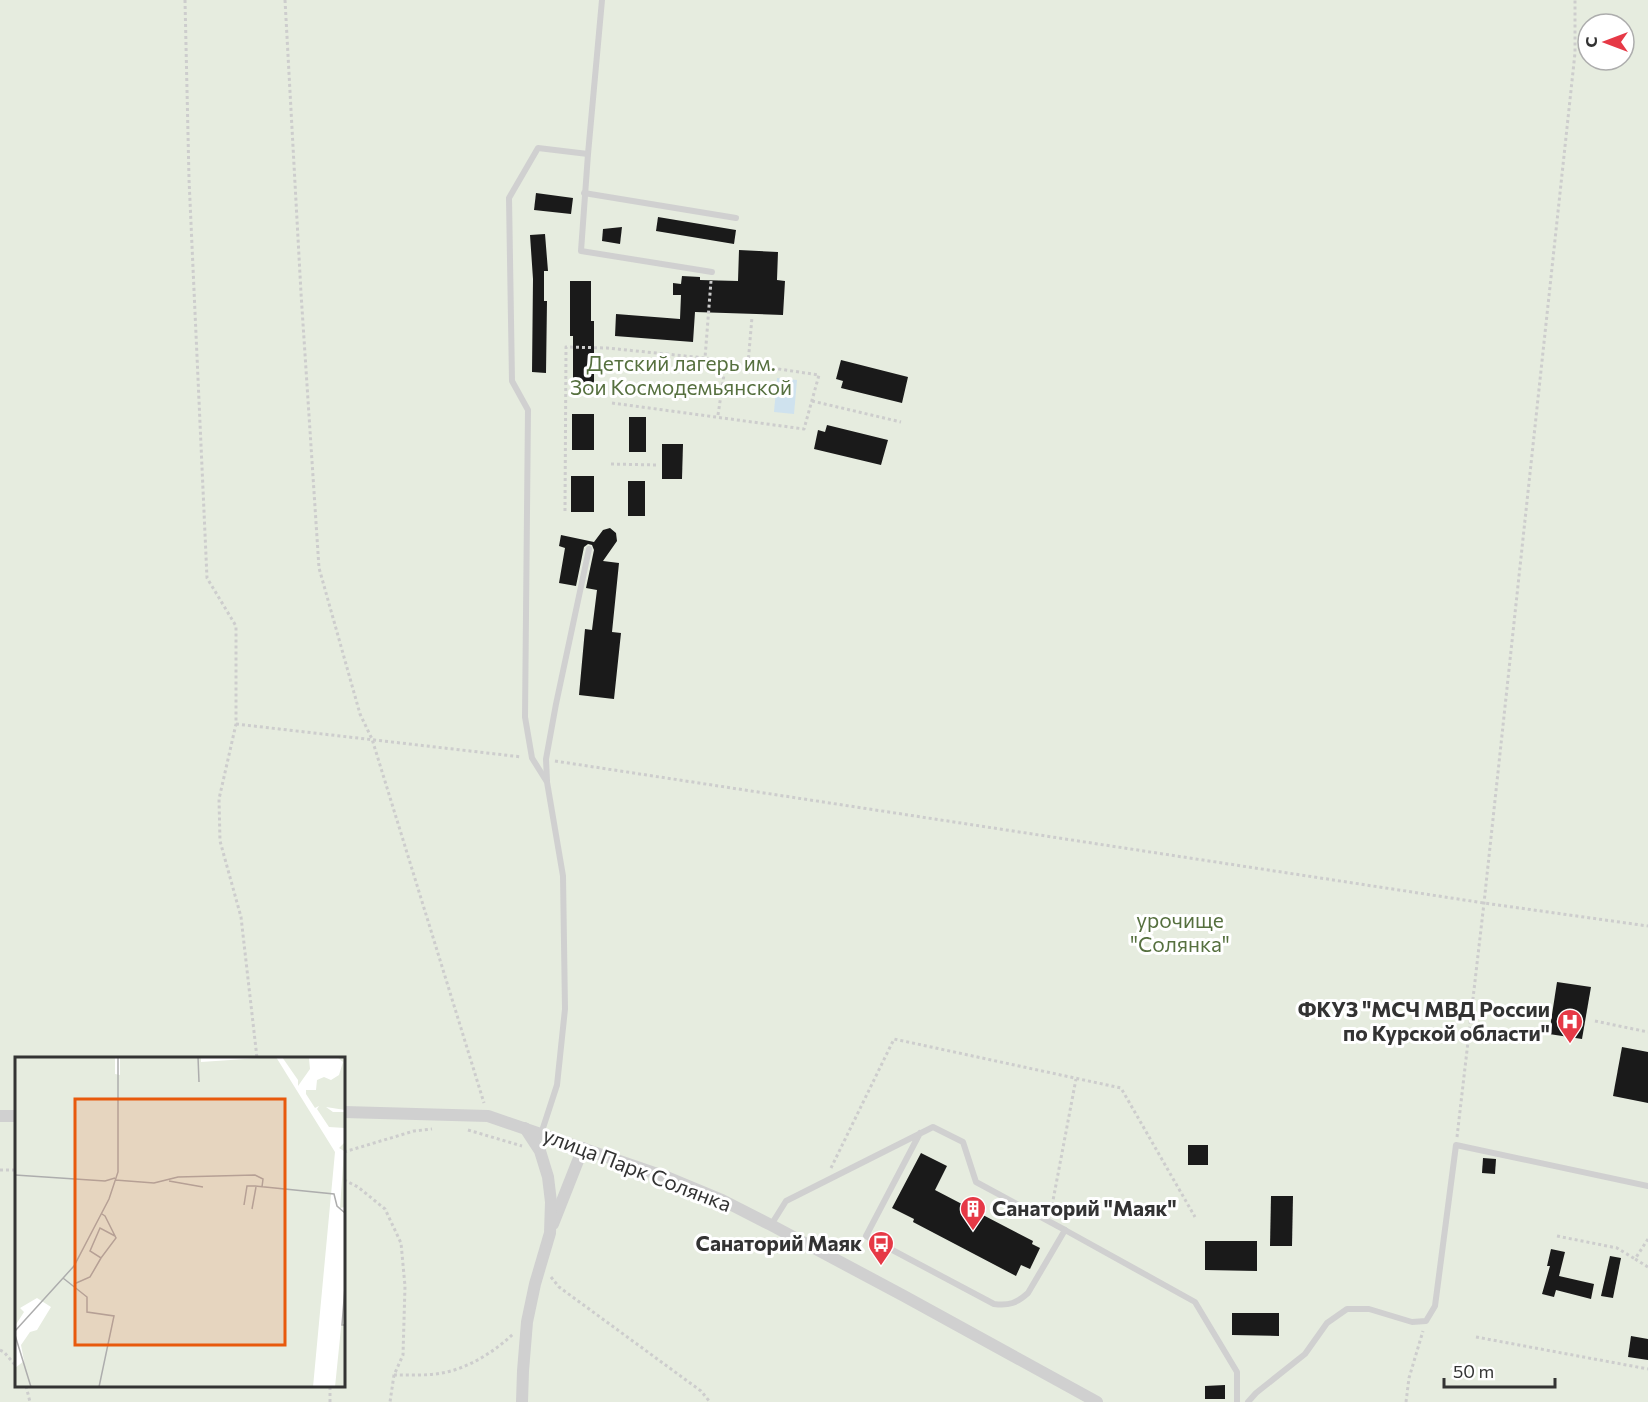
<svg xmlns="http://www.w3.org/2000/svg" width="1648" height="1402" font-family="Commissioner,sans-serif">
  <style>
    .green { fill: #e6ecdf; fill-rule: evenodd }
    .water { fill: #cfe2ee }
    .building { fill: #1a1a1a }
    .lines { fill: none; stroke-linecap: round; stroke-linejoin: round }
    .path { stroke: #cdcdcd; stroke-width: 3; stroke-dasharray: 3 3; stroke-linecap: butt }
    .lane { stroke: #d0d0d0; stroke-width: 6 }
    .street { stroke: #d0d0d0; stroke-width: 12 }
    .labels { text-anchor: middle; stroke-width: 6; stroke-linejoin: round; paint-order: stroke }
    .park-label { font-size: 21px; fill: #56703f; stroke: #fff }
    .poi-label { font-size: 21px; font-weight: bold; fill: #333; stroke: #fff; text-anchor: end }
    .street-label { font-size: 21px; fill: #333; stroke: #fff }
    .inset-road { fill: none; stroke: #adadad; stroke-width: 1.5 }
    .view { fill: #e8590c; fill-opacity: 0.15; stroke: #e8590c; stroke-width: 3 }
    .inset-edge { fill: none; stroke: #333; stroke-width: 3 }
  </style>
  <rect width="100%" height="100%" fill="#fff"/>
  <!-- green -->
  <path class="green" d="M0,0H1648V1402H0ZM1588,24H1624V60H1588ZM16,1058H344V1386H16Z"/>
  <!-- water -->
  <path class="water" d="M777,378L797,380L794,414L774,412Z"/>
  <!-- building -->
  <g class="building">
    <path d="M536,193L573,198L571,214L534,210Z"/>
    <path d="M658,217L736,230L734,244L656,231Z"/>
    <path d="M622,227L620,244L602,241L603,229Z"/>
    <path d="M545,234L548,271H544V301H547L546,373L532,372L533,279L530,235Z"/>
    <path d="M739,250L778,252L777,280L785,281L783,315L695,312L693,342L615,336L616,314L680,319L681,295H673V283L681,284L682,276L700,277V280L738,281Z"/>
    <path d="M570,281H591V321H594V390H573V336H570Z"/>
    <path d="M841,360L908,377L902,403L841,388L843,381L836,379Z"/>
    <rect x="572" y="414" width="22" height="36"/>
    <rect x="629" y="417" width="17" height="35"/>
    <path d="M827,425L888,440L881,465L814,449L818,430L825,432Z"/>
    <path d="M662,444H683L682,479H662Z"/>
    <rect x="571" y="476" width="23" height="36"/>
    <rect x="628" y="481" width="17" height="35"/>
    <path d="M610,528L616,533L617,541L603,561L619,563L612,632L621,633L614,699L579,695L585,629L592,630L597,590L586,588L594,550L592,545L588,544L584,547L576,586L559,583L565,548L559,546L561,535L594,542L603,530Z"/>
    <path d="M1557,982L1591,987L1582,1039L1549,1034Z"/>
    <path d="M1622,1047L1648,1052V1103L1613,1096Z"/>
    <rect x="1188" y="1145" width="20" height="20"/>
    <path d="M921,1153L947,1166L935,1190L1033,1241L1032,1244L1040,1248L1030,1269L1021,1265L1016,1276L913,1222L914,1219L892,1208Z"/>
    <path d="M1483,1158L1496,1159L1495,1174L1482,1173Z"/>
    <path d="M1271,1196H1293L1292,1246H1270Z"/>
    <path d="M1205,1241H1257V1271L1205,1270Z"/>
    <path d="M1551,1249L1565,1252L1559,1276L1594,1284L1591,1299L1556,1290L1554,1297L1542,1294L1550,1266H1547Z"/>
    <path d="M1610,1256L1621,1258L1613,1298L1601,1296Z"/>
    <path d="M1232,1313H1279V1336L1232,1335Z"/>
    <path d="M1631,1336L1648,1339V1360L1628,1357Z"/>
    <path d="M1225,1385V1399H1205V1386Z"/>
  </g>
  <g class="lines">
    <!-- path -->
    <g class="path">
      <path d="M185,0L189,179L207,578L236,626V724L219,799L220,841L241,917L257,1058"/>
      <path d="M285,0L301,293L319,568L360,714L372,739L484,1103"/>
      <path d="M748,364L752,317"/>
      <path d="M812,401L901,422"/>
      <path d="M612,403L804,429L819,375L705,358"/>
      <path d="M718,415L726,361"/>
      <path d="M611,464L657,465"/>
      <path d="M565,511L566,347L607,348L705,358L711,281"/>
      <path d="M236,724L522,757"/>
      <path d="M555,761L1484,903L1648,926"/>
      <path d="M1595,1021L1648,1032"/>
      <path d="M468,1130L522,1146"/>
      <path d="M1457,1137L1484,903L1575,53V0"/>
      <path d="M344,1152L414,1131L432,1129"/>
      <path d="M831,1168L894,1039L1121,1088L1195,1217"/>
      <path d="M0,1170H16"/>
      <path d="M344,1180L358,1187L385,1209L401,1243L405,1286L403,1355L394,1375L390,1402"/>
      <path d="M1051,1211L1076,1079"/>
      <path d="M1557,1236L1617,1248L1635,1259"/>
      <path d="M1648,1239L1635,1259L1648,1267"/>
      <path d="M551,1277L559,1287L701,1391L710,1402"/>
      <path d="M1476,1337L1648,1369"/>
      <path d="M0,1350L4,1352L16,1366"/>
      <path d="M394,1375C411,1375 430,1376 447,1372C472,1366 495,1351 513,1334"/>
      <path d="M26,1386L30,1402"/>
      <path d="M330,1402V1386"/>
      <path d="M1406,1402L1409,1378L1423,1331"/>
    </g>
    <!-- lane -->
    <g class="lane">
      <path d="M602,0L588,154L581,251L712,272"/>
      <path d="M584,193L736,218"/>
      <path d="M547,781L546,759L556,704L589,549"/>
      <path d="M541,1134L557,1085L565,1009L563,876L547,782L532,758L525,717L528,410L512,381L509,198L538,148L588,154"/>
      <path d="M771,1225L786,1201L933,1127L963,1142L976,1182L1065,1230L1028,1293C1017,1303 1009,1306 994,1304L866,1236L920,1133"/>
      <path d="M1065,1230L1195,1302L1237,1372V1402"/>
      <path d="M1248,1402L1256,1393L1305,1354L1327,1323L1347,1309H1369L1412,1322L1426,1321L1435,1306L1456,1145L1648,1186"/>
    </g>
    <!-- street -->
    <g class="street">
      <path d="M344,1112L488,1116L669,1178L722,1200L771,1225L904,1296L1097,1402"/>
      <path d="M0,1116H16"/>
      <path d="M553,1224L583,1148"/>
      <path d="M522,1402L523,1371L527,1322L535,1284L550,1233L551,1202L548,1177L540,1151L525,1128"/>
    </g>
  </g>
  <!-- icons -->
  <defs>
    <symbol id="hospital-pin" viewBox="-11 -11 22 30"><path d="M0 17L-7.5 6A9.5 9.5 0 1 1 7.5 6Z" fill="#e63946" stroke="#fff"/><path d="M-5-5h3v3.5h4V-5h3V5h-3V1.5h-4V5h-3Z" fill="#fff"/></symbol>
    <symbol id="building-pin" viewBox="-11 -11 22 30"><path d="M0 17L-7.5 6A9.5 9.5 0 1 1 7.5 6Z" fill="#e63946" stroke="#fff"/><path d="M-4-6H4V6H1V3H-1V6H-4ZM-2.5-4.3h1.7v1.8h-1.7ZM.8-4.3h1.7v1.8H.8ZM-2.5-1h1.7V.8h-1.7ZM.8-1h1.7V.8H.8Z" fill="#fff"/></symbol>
    <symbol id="bus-pin" viewBox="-11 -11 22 30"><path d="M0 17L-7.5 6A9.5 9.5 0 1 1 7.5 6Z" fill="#e63946" stroke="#fff"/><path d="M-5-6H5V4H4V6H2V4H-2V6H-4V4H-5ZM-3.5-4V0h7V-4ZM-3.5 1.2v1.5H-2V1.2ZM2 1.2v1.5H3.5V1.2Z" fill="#fff"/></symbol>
  </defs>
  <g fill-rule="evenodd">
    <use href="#hospital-pin" x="1555" y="1007" width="30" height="40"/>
    <use href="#building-pin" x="958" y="1194" width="30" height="40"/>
    <use href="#bus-pin" x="866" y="1229" width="30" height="40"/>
  </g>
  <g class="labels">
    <!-- park labels -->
    <g class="park-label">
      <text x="681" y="371">Детский лагерь им.<tspan x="681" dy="24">Зои Космодемьянской</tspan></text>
      <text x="1180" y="928">урочище<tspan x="1180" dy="24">"Солянка"</tspan></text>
    </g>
    <!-- poi labels -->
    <g class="poi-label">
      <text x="1550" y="1017">ФКУЗ "МСЧ МВД России<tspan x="1550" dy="24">по Курской области"</tspan></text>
      <text x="992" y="1216" text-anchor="start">Санаторий "Маяк"</text>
      <text x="862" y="1251">Санаторий Маяк</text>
    </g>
    <!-- street labels -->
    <g class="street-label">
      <text transform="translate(637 1170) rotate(21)" y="7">улица Парк Солянка</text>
    </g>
  </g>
  <!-- overview -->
  <g transform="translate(15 1057)">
    <rect width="330" height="330" fill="#fff"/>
    <path d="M0,0H100V17L105,18V0H214L186,1V5L261,0L320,95L298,330H0V311L9,304L6,288L15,275L22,273L36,250L22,241L5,251L9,255L0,269ZM267,0L294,1L295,12L283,29V23ZM322,0H330V53L311,50L318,55H330V71L314,70L302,52L304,49L300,51L291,37V33H301L302,23L309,20L316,23L324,18L328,5ZM330,85V150L325,151L329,94L324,91ZM330,249V330H320L326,271Z" fill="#e6ecdf"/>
    <path class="inset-road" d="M183,0L184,25M0,118L90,124L100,121M100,123L139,126L163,120L240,118L248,122L247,130M154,124L188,130M229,148L232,129H240L319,137L322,149L330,156M237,152L241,130M87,157L90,159L101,181L86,201L75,194L85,171L100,179M48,221L72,240V255L99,259L84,330M59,227L75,220L86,201M330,230L327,268H330M0,274L59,209L94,142L103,115V0M0,278L16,330"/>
    <path class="view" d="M60,42H270V288H60Z"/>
    <rect width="330" height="330" class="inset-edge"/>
  </g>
  <!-- north arrow -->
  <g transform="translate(1606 42) rotate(270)"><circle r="28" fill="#ffffff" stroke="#adadad" stroke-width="1.5"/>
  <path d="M0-4.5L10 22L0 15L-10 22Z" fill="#e63946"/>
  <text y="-9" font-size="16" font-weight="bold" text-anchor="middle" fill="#333333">С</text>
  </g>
  <!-- scale -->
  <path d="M1444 1378v9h111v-9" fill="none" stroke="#333333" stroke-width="3"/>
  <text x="1453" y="1378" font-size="18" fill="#333333" stroke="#ffffff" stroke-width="4.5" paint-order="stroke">50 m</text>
</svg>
